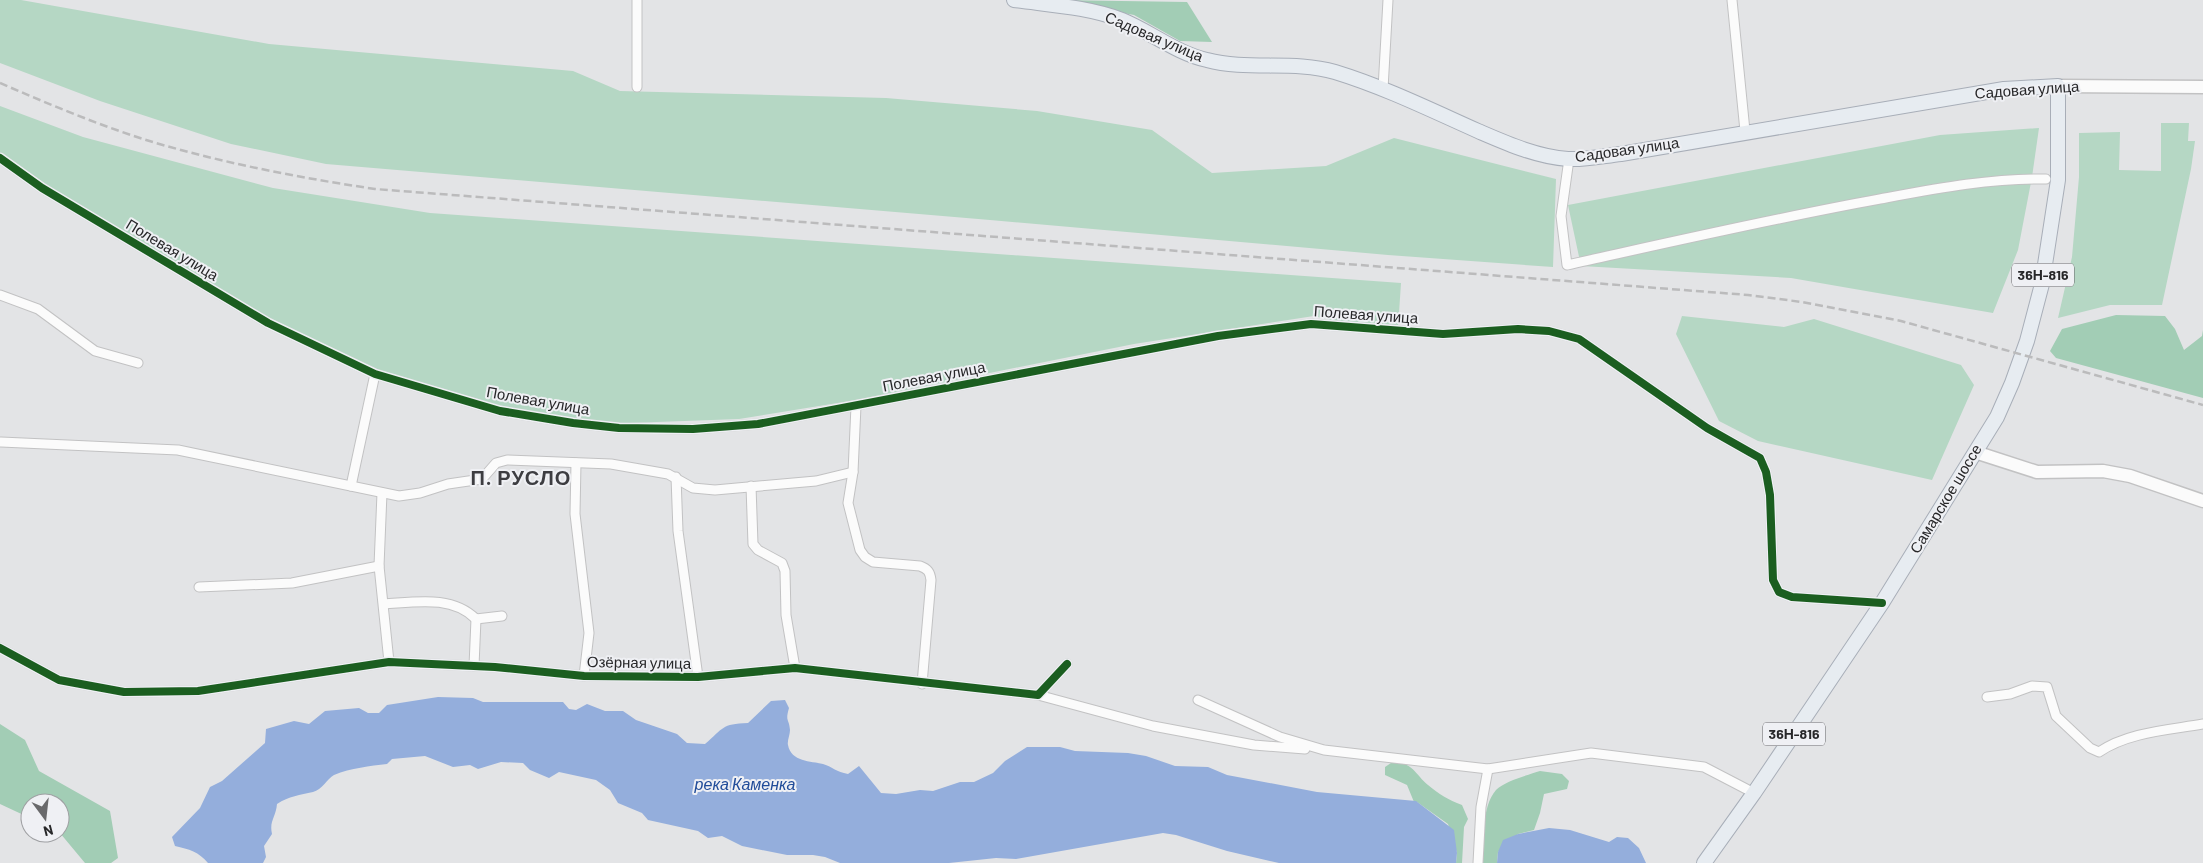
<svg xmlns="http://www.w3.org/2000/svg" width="2203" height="863" font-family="Barlow,sans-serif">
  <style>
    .green { fill: #b5d7c4 }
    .forest { fill: #a2cdb5 }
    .water { fill: #94aedc }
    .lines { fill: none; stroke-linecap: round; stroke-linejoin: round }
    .street-casing { stroke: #c2c2c3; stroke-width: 11 }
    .secondary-casing { stroke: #c2c2c3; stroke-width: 15 }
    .primary-casing { stroke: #a8aeb8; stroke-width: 16 }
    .street { stroke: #fbfbfb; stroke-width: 9 }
    .secondary { stroke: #fbfbfb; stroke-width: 12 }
    .primary { stroke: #e7ecf1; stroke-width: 14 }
    .rail { stroke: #bbbbbc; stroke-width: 2.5; stroke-dasharray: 8 4; stroke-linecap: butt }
    .cycleway-casing { stroke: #eff0f4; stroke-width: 11 }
    .cycleway { stroke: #1b5e20; stroke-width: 8 }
    .labels { text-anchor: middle; stroke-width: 4; stroke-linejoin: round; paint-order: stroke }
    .shield { fill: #eff0f4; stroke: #636366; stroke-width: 1 }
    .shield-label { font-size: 14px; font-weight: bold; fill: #272729 }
    .street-label { font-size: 15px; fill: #272729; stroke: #eff0f4 }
    .water-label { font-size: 16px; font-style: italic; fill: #214c99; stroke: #eff0f4 }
    .district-label { font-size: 20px; font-weight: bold; letter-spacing: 1px; fill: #3d3d41; stroke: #eff0f4 }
  </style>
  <rect width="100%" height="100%" fill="#e3e4e6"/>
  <!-- green -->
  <g class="green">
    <path d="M0,0H21L269,44L573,71L620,91L886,98L1037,111L1152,130L1212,173L1326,166L1394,138L1556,179L1553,267L1388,255L990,220L326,164L231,144L100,101L0,63Z"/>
    <path d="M0,106L83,137L273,188L430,213L1401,283L1398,328L1352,325L1314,316L1134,344L856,400L739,419L602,424L499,406L384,373L271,323L0,157Z"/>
    <path d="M2161,123H2189L2188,141H2195L2191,169L2162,305H2110L2058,318L2072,257L2079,177V133L2120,132L2119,170L2161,171Z"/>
    <path d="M2039,128L2032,177L2018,250L1993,313L1791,278L1581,266L1568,205L1940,135Z"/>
    <path d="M1682,316L1784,327L1814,319L1961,365L1974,385L1932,480L1758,441L1719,421L1676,334Z"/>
  </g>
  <!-- forest -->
  <g class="forest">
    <path d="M1056,0L1187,2L1212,42L1180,41L1134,15Z"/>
    <path d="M2116,315L2165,316L2175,329L2184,350L2202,336L2203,330V398L2056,358L2050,351L2062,329Z"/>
    <path d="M0,724L25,740L39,771L110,811L118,858L111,863H85L60,833V803H30V818L0,804Z"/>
    <path d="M1394,761C1415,765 1414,773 1428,785C1439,794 1448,800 1462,805L1468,819L1464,827L1462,863H1456L1457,853L1448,824L1417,802H1414L1407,785L1385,775V767Z"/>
    <path d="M1540,771L1562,774L1569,781L1567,789L1544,794L1540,813L1534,830L1518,834L1498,852L1497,863H1483C1484,842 1481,807 1496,790C1505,781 1528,775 1540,771Z"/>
  </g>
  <!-- water -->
  <g class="water">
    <path d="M438,697L473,698L483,702H563L569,709L576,710L587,704L605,711H623L636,720L677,734L687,743L705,744C724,728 721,724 748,723L771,701L785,700L789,708C785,722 789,718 790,730C790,735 787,741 788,745C791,762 811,761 823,764C833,767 836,772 848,774L859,766L881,793L896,794L920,790L933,791L960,782H974L993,773L1005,761L1027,747H1060L1075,751L1128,753L1146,756L1175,766L1208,767L1227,775L1317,792L1416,801L1454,830L1457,853L1456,863H1279L1227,851L1176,835L1163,833L1016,859L996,858L949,863H840L825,857L813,855H787L742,846L722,836L708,838L698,831L648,820L642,813L618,803L610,790L596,780L559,772L549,778L530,770L523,763L501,762L478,769L470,765L453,767L425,756L392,759L387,764C370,766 351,768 334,775C327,779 322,790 313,792C300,795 289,796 277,804C276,817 269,821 272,834L264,846L266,857L263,863H208C199,852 189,849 175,846L172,837L200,808L210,787L222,781L265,743L266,729L294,721L309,724L325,711L359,708L368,713H379L387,705Z"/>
    <path d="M1549,828L1570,830L1609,842L1617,837L1628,838L1639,848L1646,863H1497L1498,852L1503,840L1518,834Z"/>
  </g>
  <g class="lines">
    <defs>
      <g id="street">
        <path d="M637,0V87"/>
        <path d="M1732,0L1745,131"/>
        <path d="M1383,89L1388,0"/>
        <path d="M0,158L42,188L268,323L375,374L500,411L573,423L619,428L693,429L758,424L1218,336L1311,324L1443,334L1518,329L1549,331L1579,339L1707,428L1760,458L1766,472L1770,495L1773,580L1779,592L1792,597L1882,603"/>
        <path d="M1569,159L1561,216L1567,265C1671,242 1775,218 1880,199C1934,189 1990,178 2046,179"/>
        <path d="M0,295L38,309L95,351L138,363"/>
        <path d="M856,406L853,472L848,503L860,550L865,557L873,562L920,566C928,569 930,572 931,580L922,684"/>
        <path d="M1,442L178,450L399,496L420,493L448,484L482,479L496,463L507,460L611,464L668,474L693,488L715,490L816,481L853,472"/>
        <path d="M576,463L575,514L589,633L584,676"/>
        <path d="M676,477L678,531L698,677"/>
        <path d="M351,486L375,374"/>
        <path d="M751,486L753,544L758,550L782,563L785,571L786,615L795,668"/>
        <path d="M382,493L379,566L389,662"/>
        <path d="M199,587L292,583L379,566"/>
        <path d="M384,604C416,602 452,595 476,619L502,616"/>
        <path d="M0,648L59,680L124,692L198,691L389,662L495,667L584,676L698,677L795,668L1038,695L1067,664"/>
        <path d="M474,666L476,619"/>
        <path d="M1038,695L1153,726L1254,745L1305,749"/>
        <path d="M1987,697L2010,694L2032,686L2047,687L2056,716L2090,748L2099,752C2128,732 2169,730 2203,724"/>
        <path d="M1198,700L1280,737L1324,750L1488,769L1591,753L1704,767L1754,793"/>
        <path d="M1478,863L1481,807L1488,769"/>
      </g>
      <g id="secondary">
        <path d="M2058,86L2203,87"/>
        <path d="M1975,452L2037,472L2103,471L2130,476L2203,501"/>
      </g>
      <path id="primary" d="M1014,0C1050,5 1088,7 1122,20C1151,32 1176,53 1207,60C1248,71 1293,60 1335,72C1384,87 1431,110 1478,131C1506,143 1537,157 1568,159C1586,160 1603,156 1621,154L2004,89L2058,86V180L2042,284L2027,341L2012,383L1997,417L1882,603L1754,793L1704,863"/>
    </defs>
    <!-- street casing -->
    <use href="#street" class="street-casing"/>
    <!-- secondary casing -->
    <use href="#secondary" class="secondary-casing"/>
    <!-- primary casing -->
    <use href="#primary" class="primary-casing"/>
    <!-- street -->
    <use href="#street" class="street"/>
    <!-- secondary -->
    <use href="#secondary" class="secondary"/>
    <!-- primary -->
    <use href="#primary" class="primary"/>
    <!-- rail -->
    <path class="rail" d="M0,83C51,105 103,127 156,143C228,164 301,178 375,189L1748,295L1802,302L1901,321L2203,405"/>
    <defs>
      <g id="cycleway">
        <path d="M0,158L42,188L268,323L375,374L500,411L573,423L619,428L693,429L758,424L1218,336L1311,324L1443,334L1518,329L1549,331L1579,339L1707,428L1760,458L1766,472L1770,495L1773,580L1779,592L1792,597L1882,603"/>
        <path d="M0,648L59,680L124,692L198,691L389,662L495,667L584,676L698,677L795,668L1038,695L1067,664"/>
      </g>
    </defs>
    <!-- cycleway casing -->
    <use href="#cycleway" class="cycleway-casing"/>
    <!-- cycleway -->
    <use href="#cycleway" class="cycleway"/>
  </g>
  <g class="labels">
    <!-- shield labels -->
    <g class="shield">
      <rect x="2012" y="263.5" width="62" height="23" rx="4"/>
      <rect x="1763" y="722.5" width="62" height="23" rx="4"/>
    </g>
    <g class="shield-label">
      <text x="2043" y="280">36Н-816</text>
      <text x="1794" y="739">36Н-816</text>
    </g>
    <!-- street labels -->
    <g class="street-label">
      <text transform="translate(1154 37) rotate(23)" y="5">Садовая улица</text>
      <text transform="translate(2027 90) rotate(-4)" y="5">Садовая улица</text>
      <text transform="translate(1627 150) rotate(-8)" y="5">Садовая улица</text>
      <text transform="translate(172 250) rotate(31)" y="5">Полевая улица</text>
      <text transform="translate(1366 315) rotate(4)" y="5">Полевая улица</text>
      <text transform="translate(934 377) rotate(-11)" y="5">Полевая улица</text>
      <text transform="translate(538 401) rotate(10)" y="5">Полевая улица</text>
      <text transform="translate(1946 499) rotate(-59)" y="5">Самарское шоссе</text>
      <text transform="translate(639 663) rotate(1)" y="5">Озёрная улица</text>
    </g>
    <!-- water labels -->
    <g class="water-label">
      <text x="745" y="790">река Каменка</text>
    </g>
    <!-- district labels -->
    <g class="district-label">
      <text x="521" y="485">П. РУСЛО</text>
    </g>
  </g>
  <!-- north arrow -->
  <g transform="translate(45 818) rotate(165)"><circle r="24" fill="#eff0f4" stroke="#9fa0a3"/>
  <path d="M0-4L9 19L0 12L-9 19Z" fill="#69696b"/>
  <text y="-8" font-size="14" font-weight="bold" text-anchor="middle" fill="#272729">N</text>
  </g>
</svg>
